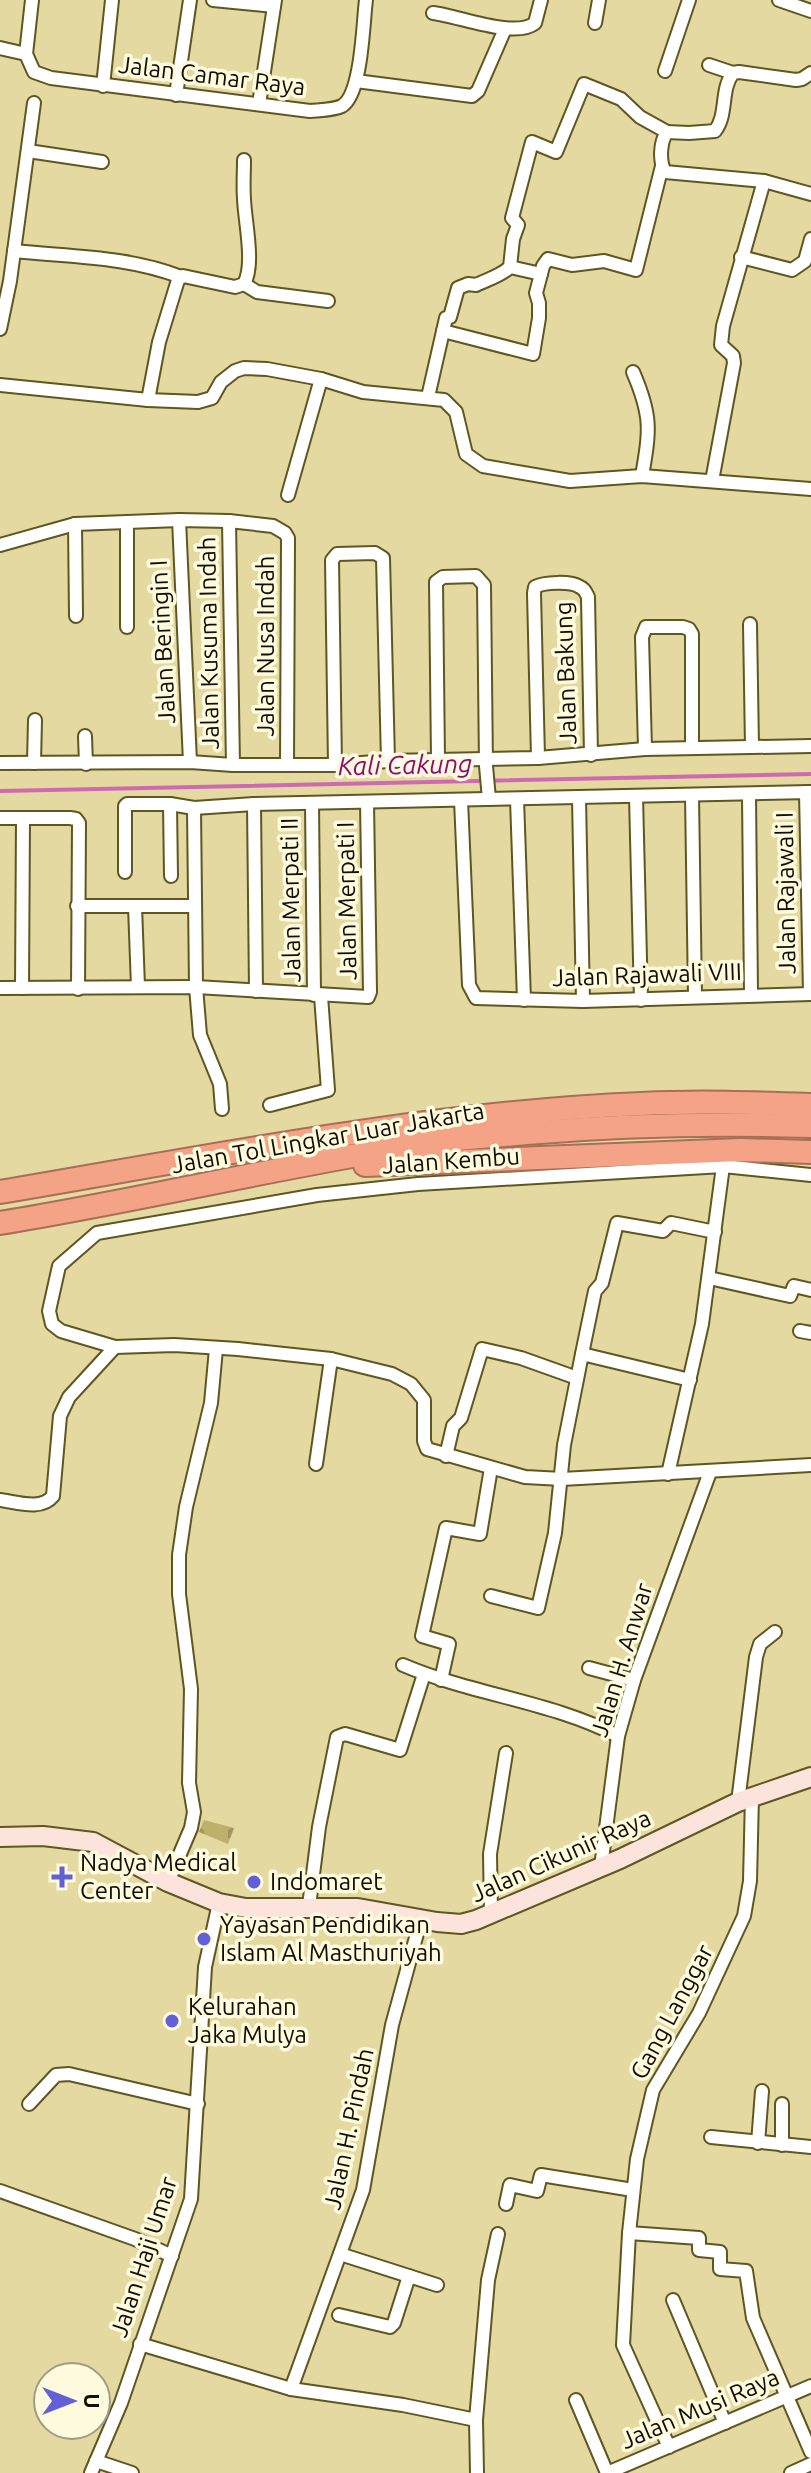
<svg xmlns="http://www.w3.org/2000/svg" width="811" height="2473" font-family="Ubuntu,sans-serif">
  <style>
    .cemetery { fill: url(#cemetery-stones) }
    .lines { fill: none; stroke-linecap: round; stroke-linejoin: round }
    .stream { stroke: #ce6ab1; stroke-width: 4 }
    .street-casing { stroke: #5f5621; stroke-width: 16 }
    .secondary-casing { stroke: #5f5621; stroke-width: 22 }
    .highway-casing { stroke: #a66f58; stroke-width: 26 }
    .street { stroke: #fff; stroke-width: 12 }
    .secondary { stroke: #fce3db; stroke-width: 18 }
    .highway { stroke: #f5a387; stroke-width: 22 }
    .poi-dot { fill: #6260d9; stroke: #fefade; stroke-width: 3 }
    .labels { text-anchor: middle; stroke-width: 7; stroke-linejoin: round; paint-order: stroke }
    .street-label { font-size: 24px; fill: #120e00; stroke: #fefade }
    .poi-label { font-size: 24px; fill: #120e00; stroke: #fefade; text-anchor: start }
    .water-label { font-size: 26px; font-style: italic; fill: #8c0c71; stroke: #fefade }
  </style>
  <defs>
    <pattern id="cemetery-stones" width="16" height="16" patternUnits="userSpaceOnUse" patternTransform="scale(2)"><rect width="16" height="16" fill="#bcb06a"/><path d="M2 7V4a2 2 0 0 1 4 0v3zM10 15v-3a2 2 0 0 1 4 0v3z" fill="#a1965a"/></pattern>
  </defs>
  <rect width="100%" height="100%" fill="#e3d9a1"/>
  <!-- cemetery -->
  <path class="cemetery" d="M204,1820L234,1828L228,1844L199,1832Z"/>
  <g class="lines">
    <!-- stream -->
    <path class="stream" d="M0,791L811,774"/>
    <defs>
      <g id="street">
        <path d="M213,0L274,6"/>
        <path d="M779,0L811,11"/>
        <path d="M433,13C459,16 515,39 535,23L541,0"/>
        <path d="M595,23L599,0"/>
        <path d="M0,48L26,54"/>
        <path d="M26,54L34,72L51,78L310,111C320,110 334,110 342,106C362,94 363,22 366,0"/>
        <path d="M26,54L32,0"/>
        <path d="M709,65L733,73"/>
        <path d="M665,71L689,0"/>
        <path d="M811,73L802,79L796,80L739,72L733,73C720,90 728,114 715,131L689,133L667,132C660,142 659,161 665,172L764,181L811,194"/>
        <path d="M356,81L472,96L478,91L505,29"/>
        <path d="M103,86L112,0"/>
        <path d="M176,95L190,0"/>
        <path d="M259,104L275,0"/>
        <path d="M28,151L102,162"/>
        <path d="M14,251C70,257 127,256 181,277"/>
        <path d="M741,257L792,270L805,261L811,239"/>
        <path d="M510,267L513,239L518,225L512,218L532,142L556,152L584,84L621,99L640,117L667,132"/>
        <path d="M244,284L257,292L328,301"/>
        <path d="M0,329L10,281L34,103"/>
        <path d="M443,331L533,354L539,318V303L536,293L541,274"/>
        <path d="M633,372C652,416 650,430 642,476"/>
        <path d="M0,385L148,400L198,402L212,398L221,382L235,371L244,368L267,369L321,379L363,392L444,400L456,412L466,454L483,466L570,481L642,476L811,489"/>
        <path d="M428,397L446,318L450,317L458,288L468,284L476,285C488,279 501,276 510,267L541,274L543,266L548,259L572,265L604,261L636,270L662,166"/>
        <path d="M148,400L159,342L178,280L183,276L235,287L244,284C255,264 245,223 244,199C243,186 244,173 244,160"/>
        <path d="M712,481L734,363L733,356L721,345L723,326L764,181"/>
        <path d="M288,495L321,379"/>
        <path d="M179,520L190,762"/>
        <path d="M229,521L233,765"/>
        <path d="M127,522V627"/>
        <path d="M75,524L76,616"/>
        <path d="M0,545L75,524L179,520L229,521L273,526L285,533L288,538L287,765"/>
        <path d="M750,624L752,747"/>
        <path d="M85,736L86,764"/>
        <path d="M645,749L642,637L646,627H683L689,629L692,634V748"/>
        <path d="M538,758L534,593L535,587C544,582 571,581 580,587C585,589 586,593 588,597L591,755"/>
        <path d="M438,760L436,582L443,577L476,576L484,585L486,766L489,799"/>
        <path d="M0,763L190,762L233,765H335L388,761L538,758L645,749L811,746"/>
        <path d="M34,763L35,720"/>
        <path d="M335,765L332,560L337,554L375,553L383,558L388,761"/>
        <path d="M806,792L810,994"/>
        <path d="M692,795L695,997"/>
        <path d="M749,795L751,994"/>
        <path d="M636,796L641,1000"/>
        <path d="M579,798L583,1001"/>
        <path d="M517,799L524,1000"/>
        <path d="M461,800L469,985L476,998L583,1001L811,994"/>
        <path d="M170,804L171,876"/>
        <path d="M254,804L256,991"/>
        <path d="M312,804L314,995"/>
        <path d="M194,808L196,987L200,1035L220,1084L222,1109"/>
        <path d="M0,818H70L76,819L79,823L78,989"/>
        <path d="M125,872V806L127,804H170L194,808L254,804L811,792"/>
        <path d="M77,906H195"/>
        <path d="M135,906L138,987"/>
        <path d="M0,988L196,987L368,997L370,992L367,802"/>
        <path d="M22,988L23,818"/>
        <path d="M270,1105L328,1090L321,996"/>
        <path d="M811,1175L723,1166L418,1184L317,1195L97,1233L59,1266L49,1311L52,1324L61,1331L115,1347L174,1345L238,1349L331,1359L392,1374L411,1384L424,1400V1441L427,1449L525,1477L562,1479L811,1465"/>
        <path d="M709,1278L790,1296L794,1286L811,1290"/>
        <path d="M800,1331L811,1333"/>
        <path d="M582,1354L690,1380"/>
        <path d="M446,1456L453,1426L461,1418L482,1349L521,1358L577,1378"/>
        <path d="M316,1464L331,1359"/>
        <path d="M668,1474L702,1324L723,1166"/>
        <path d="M0,1500C17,1502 41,1511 53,1496L60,1416L69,1397L115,1347"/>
        <path d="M491,1596L538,1608L555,1533L564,1445L582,1354L595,1291L602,1283L617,1223L663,1231L671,1223L715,1232"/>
        <path d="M403,1665C473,1695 550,1701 618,1736"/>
        <path d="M589,1668L634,1680"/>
        <path d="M441,1680L449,1644L422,1636L446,1528L480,1534L491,1468"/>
        <path d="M738,1802L756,1657L760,1644L775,1632"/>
        <path d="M601,1867L618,1736L634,1680L710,1472"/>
        <path d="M168,1882L191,1828L194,1812L189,1783L191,1689L179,1594V1555L186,1507L211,1403L216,1349"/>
        <path d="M309,1906L319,1827L337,1737L345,1734L400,1750L424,1674"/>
        <path d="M491,1914L490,1854L506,1753"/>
        <path d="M29,2104L56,2075L69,2074L198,2104"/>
        <path d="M711,2137L811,2147"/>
        <path d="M758,2143L762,2091"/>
        <path d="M782,2145V2104"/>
        <path d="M0,2191L135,2239L172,2256"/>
        <path d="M506,2204L510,2185L537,2191L541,2175L633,2190"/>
        <path d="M629,2233L699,2238V2250L720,2252V2269L746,2271L753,2318L811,2452"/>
        <path d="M340,2254L437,2285"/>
        <path d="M673,2300L725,2423"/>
        <path d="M339,2315L390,2327L394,2323L409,2276"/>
        <path d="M140,2344L291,2389L403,2405L476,2420"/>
        <path d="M291,2389L363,2190L392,2025L421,1919"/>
        <path d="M576,2400L607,2473"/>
        <path d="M669,2447L623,2345L629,2233L637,2159L653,2090L699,2013L744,1916L750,1881L752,1796"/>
        <path d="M96,2461L132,2473"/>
        <path d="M91,2473L121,2403L191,2199L205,1967L219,1903"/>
        <path d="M477,2473L476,2420L488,2280L498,2234"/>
        <path d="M607,2473L811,2386"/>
        <path d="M791,2473L811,2464"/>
      </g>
      <path id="secondary" d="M0,1837L43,1836L93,1842L168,1882L219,1903L246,1908H358L437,1922L461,1924L476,1920L620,1859L738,1802L811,1777"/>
      <g id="highway">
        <path d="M365,1165L741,1150L811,1152"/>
        <path d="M0,1192C213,1156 425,1113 641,1104C698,1101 755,1103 811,1105"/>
        <path d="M0,1223C148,1199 293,1163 441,1141C469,1137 498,1136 526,1133C621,1125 716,1123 811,1126"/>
      </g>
    </defs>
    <!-- street casing -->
    <use href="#street" class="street-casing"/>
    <!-- secondary casing -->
    <use href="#secondary" class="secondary-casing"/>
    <!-- highway casing -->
    <use href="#highway" class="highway-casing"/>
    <!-- street -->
    <use href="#street" class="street"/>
    <!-- secondary -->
    <use href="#secondary" class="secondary"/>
    <!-- highway -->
    <use href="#highway" class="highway"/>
  </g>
  <!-- markers -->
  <g class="poi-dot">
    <path d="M58 1865h8v8h8v8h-8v8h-8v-8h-8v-8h8z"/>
    <circle cx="254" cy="1882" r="8"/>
    <circle cx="204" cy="1939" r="8"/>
    <circle cx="172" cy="2021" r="8"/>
  </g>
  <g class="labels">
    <!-- street labels -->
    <g class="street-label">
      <text transform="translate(212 76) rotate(7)" y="8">Jalan Camar Raya</text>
      <text transform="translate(163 642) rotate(-93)" y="8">Jalan Beringin I</text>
      <text transform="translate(209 643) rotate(-91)" y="8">Jalan Kusuma Indah</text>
      <text transform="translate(266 646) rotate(-90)" y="8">Jalan Nusa Indah</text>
      <text transform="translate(566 673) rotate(-92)" y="8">Jalan Bakung</text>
      <text transform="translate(786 893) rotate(-91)" y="8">Jalan Rajawali I</text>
      <text transform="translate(291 900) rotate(-91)" y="8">Jalan Merpati II</text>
      <text transform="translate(347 901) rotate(-91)" y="8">Jalan Merpati I</text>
      <text transform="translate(647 975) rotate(-2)" y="8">Jalan Rajawali VIII</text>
      <text transform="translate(328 1138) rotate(-10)" y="8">Jalan Tol Lingkar Luar Jakarta</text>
      <text transform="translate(451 1161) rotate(-4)" y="8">Jalan Kembu</text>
      <text transform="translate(622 1660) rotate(-73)" y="8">Jalan H. Anwar</text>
      <text transform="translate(561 1856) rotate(-24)" y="8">Jalan Cikunir Raya</text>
      <text transform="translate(672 2012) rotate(-62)" y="8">Gang Langgar</text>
      <text transform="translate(349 2129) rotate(-78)" y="8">Jalan H. Pindah</text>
      <text transform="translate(144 2257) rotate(-72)" y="8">Jalan Haji Umar</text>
      <text transform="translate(700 2409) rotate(-23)" y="8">Jalan Musi Raya</text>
    </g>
    <!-- poi labels -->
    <g class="poi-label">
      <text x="80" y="1871">Nadya Medical<tspan x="80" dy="28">Center</tspan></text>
      <text x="270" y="1890">Indomaret</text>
      <text x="220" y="1933">Yayasan Pendidikan<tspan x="220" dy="28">Islam Al Masthuriyah</tspan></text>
      <text x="188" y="2015">Kelurahan<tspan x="188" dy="28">Jaka Mulya</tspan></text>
    </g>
    <!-- water labels -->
    <g class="water-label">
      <text transform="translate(405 765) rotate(-1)" y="9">Kali Cakung</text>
    </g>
  </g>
  <!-- north arrow -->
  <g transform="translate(72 2401) rotate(90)"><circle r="38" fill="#fefade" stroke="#a09c85" stroke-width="2"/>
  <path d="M0-6L14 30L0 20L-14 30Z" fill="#6260d9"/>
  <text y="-12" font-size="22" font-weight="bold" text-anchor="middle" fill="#120e00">U</text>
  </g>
</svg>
